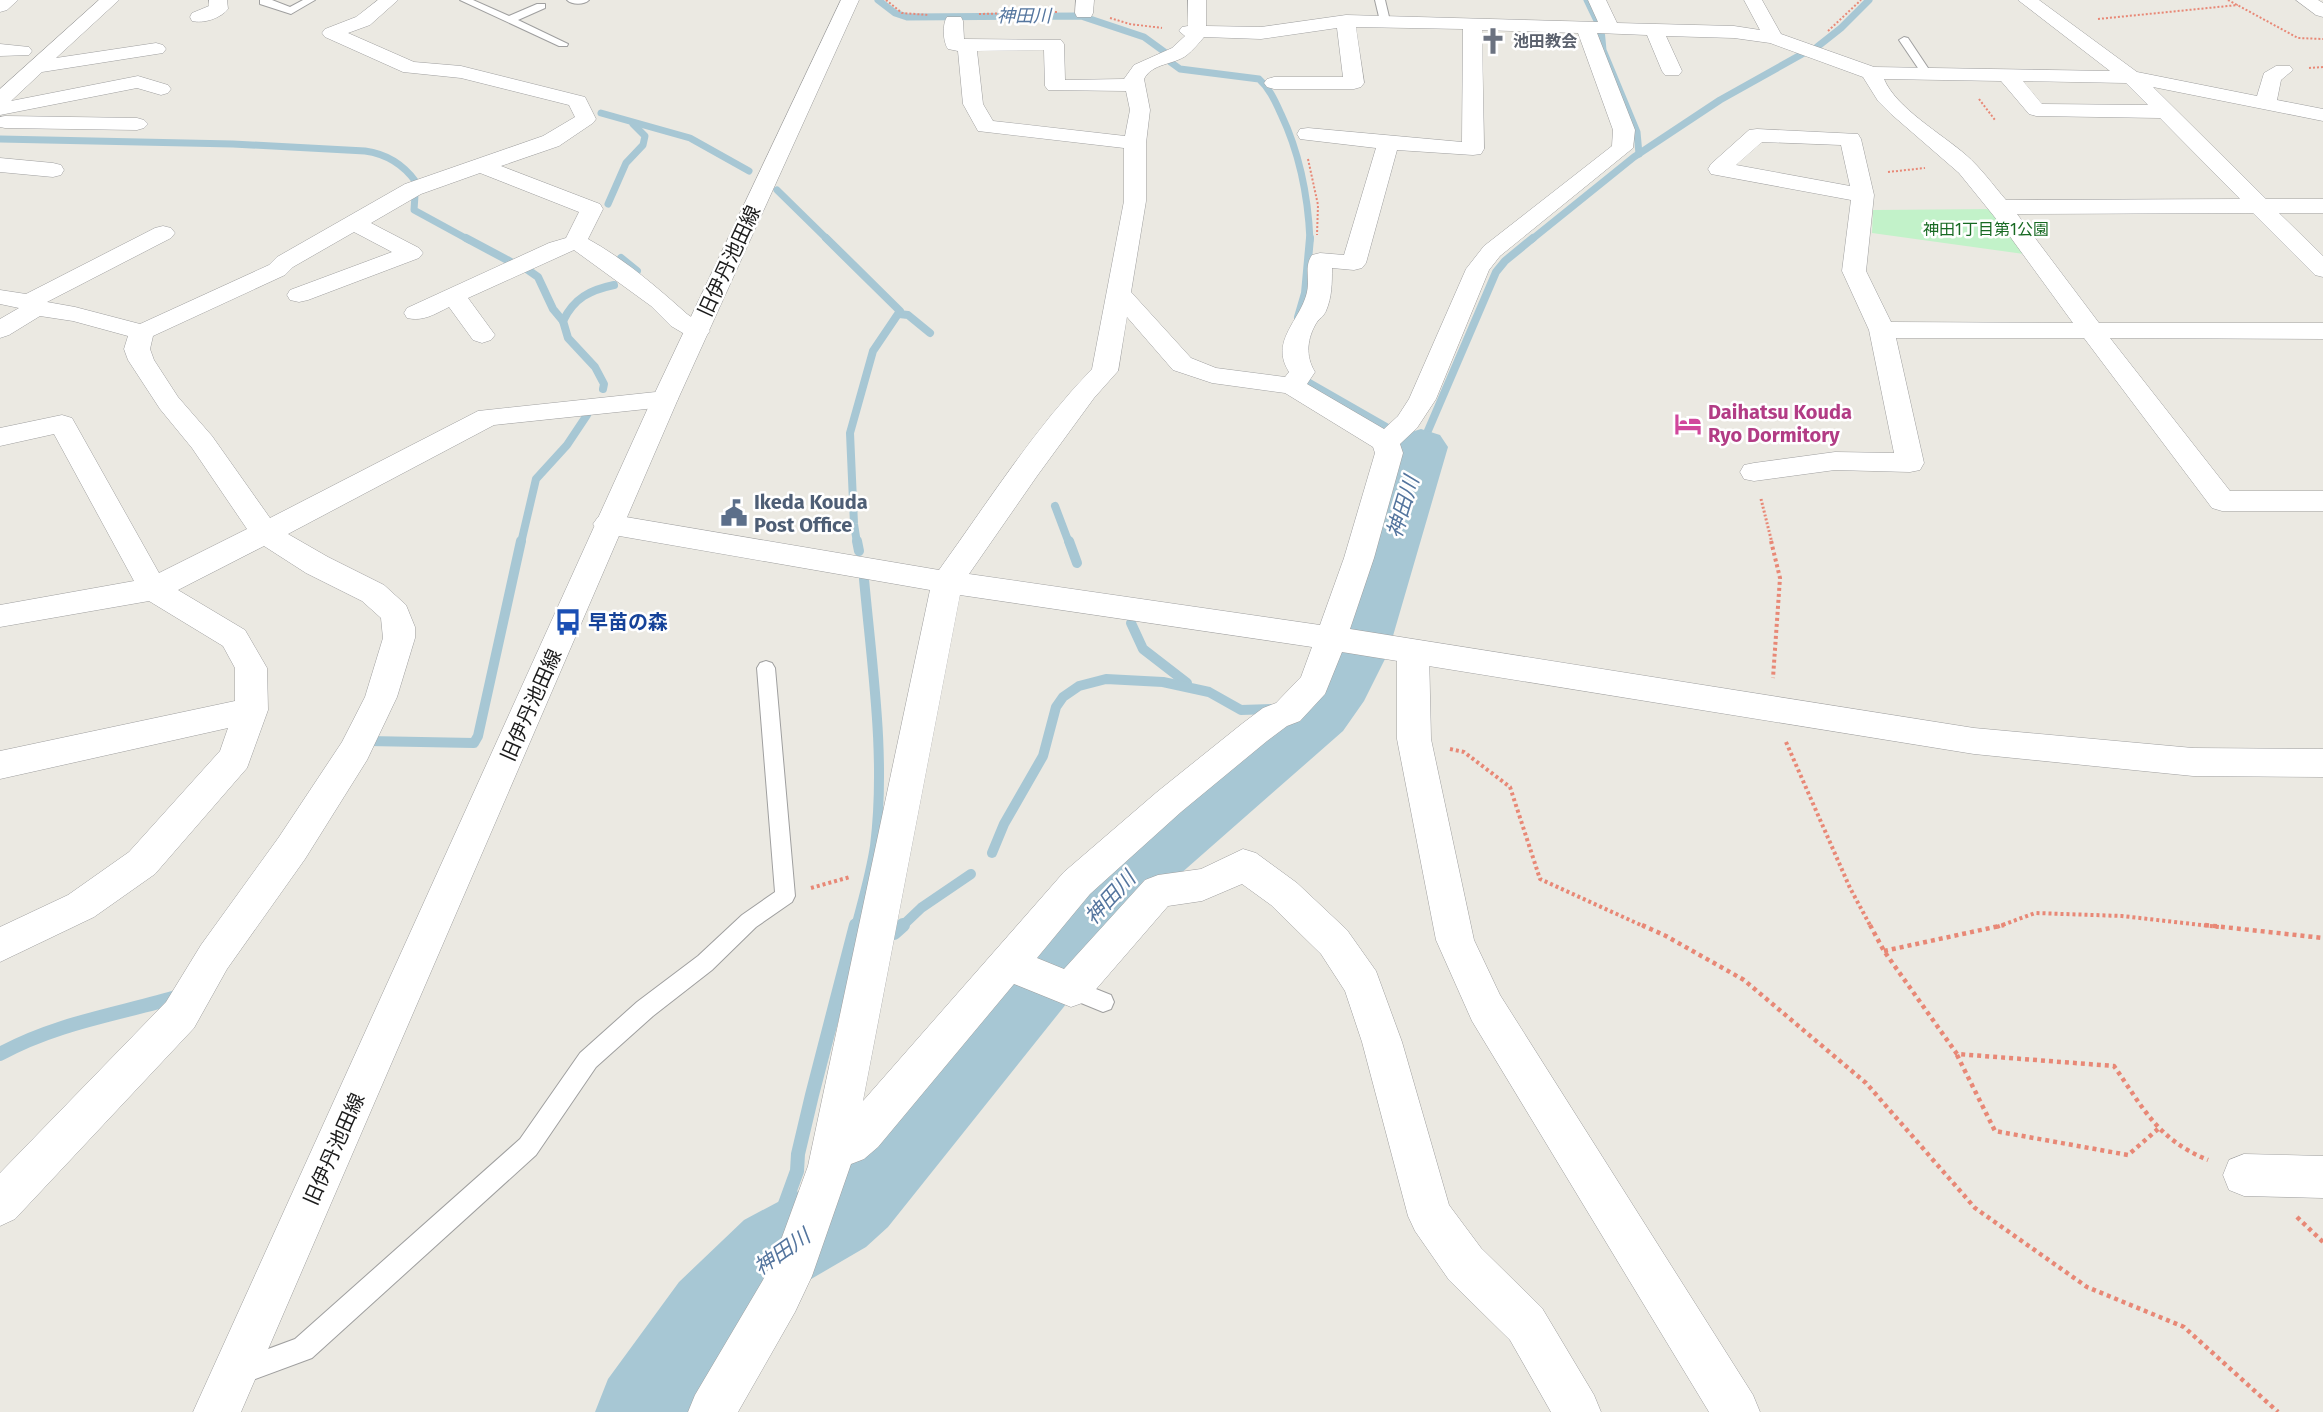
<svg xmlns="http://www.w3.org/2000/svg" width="2323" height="1412" font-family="'Fira Sans','Noto Sans JP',sans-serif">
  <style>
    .park { fill: #c2f2c9 }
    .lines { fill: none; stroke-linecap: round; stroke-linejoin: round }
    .stream-far3 { stroke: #a7c7d4; stroke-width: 7 }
    .stream-far2 { stroke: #a7c7d4; stroke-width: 8 }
    .stream-far1 { stroke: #a7c7d4; stroke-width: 10 }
    .stream { stroke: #a7c7d4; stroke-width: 14 }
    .river { fill: #a7c7d4; fill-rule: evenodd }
    .service-casing { stroke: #9f9f9f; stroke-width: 2 }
    .minor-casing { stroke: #9f9f9f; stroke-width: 1 }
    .tertiary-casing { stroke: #9f9f9f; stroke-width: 1 }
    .path-far3 { stroke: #e88876; stroke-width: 2; stroke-dasharray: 2 2; stroke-linecap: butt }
    .path-far2 { stroke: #e88876; stroke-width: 3; stroke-dasharray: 2 2; stroke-linecap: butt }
    .path-far1 { stroke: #e88876; stroke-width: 4; stroke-dasharray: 3 3; stroke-linecap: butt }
    .path { stroke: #e88876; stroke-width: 4.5; stroke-dasharray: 4 4; stroke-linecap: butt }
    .service { fill: #fff; fill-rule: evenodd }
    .minor { fill: #fff; fill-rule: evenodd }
    .tertiary { fill: #fff; fill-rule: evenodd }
    .labels { text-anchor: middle; stroke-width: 5; stroke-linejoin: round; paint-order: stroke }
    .far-worship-label { font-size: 16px; font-weight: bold; fill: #5b616d; stroke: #fff; text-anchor: start }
    .far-park-label { font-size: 16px; fill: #186a23; stroke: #fff }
    .far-water-label { font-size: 18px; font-style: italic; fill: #54759e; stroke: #fff }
    .street-label { font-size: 20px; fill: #1b1b1b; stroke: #fff }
    .hotel-label { font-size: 20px; font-weight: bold; fill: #b23c85; stroke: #fff; text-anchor: start }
    .service-label { font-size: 20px; font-weight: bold; fill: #4e5e75; stroke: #fff; text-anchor: start }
    .transit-label { font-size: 20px; font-weight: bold; fill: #164399; stroke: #fff; text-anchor: start }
    .water-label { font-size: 21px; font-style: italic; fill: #54759e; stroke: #fff }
  </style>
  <rect width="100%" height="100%" fill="#ebe9e2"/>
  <!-- park -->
  <path class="park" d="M1997,209L2031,255L1872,233L1873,210Z"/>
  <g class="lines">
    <!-- stream-far3 -->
    <g class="stream-far3">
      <path d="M878,0L895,13L907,17L1081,16L1144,37L1166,53"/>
      <path d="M1587,0L1601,29L1603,50L1637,132L1639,154"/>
      <path d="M1817,47L1841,28L1869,0"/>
      <path d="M1169,61L1180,69L1259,79C1270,89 1275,101 1281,114C1300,154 1308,195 1310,240"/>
      <path d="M601,113L690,138L749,171"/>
      <path d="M0,139L233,144L365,151C387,154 403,164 416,182"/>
      <path d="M777,190L828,240"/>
      <path d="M415,195L414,210L469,240"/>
      <path d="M608,204L626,163L643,145L645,136L633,124"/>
      <path d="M1531,240L1634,157L1720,100L1804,53"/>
    </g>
    <!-- stream-far2 -->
    <g class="stream-far2">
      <path d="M466,238L511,262"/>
      <path d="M826,238L900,311L873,351L850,433L854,524L857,543"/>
      <path d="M621,258L637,271L635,275"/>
      <path d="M528,270L538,277L553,309L563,321L568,338L595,367L604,384L603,389"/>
      <path d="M899,314L908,315L930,333"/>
      <path d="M1298,317L1305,293L1310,238"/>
      <path d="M563,321C574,298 590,290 614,285"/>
      <path d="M1304,380L1421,447L1496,272L1505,261L1533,238"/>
      <path d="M1055,506L1069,543"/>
      <path d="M521,543L536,479L567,445L587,415"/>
    </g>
    <!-- stream-far1 -->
    <g class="stream-far1">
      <path d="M857,541L859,551"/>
      <path d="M1069,541L1077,563"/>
      <path d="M1131,623L1143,649L1187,683"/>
      <path d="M1299,709H1324"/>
      <path d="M368,741L474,743L478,736L521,541"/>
      <path d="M992,853L1004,824L1043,756L1056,707L1063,697L1079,686L1106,679L1163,682L1209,692L1241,710L1275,709"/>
      <path d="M856,927C863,900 871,873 875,846C886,758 872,667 864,579"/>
      <path d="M901,927L921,908L971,874"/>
    </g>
    <!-- stream -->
    <g class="stream">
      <path d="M894,933L903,925"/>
      <path d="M0,1054C56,1023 119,1014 180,996"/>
      <path d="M757,1267L773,1237L797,1171L798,1154L812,1095L856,925"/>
    </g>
    <!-- river -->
    <path class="river" d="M1421,429L1440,435L1448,447L1388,653L1364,701L1343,731L1146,904L888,1227L866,1247L806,1282L773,1312L741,1344L696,1412H595L608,1379L679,1282L744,1220L806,1187L828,1167L1096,860L1297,695C1329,660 1339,614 1354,570C1367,529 1381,488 1394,447L1402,435Z"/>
    <defs>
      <g id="service">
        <path d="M260,0H272L290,7L303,0H315L291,14L260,4Z"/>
        <path d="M460,0H473L509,16L537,4H545V8L518,20L568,44L567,46H559Z"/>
        <path d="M567,0H589C584,5 572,5 567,0Z"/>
        <path d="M1375,0H1385L1390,21L1389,23L1380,21Z"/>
        <path d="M1904,37L1908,38L1932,74L1931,76H1923L1922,74L1899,40Z"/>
        <path d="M766,661L772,663L775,668L795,896L792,902L756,927L712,970L653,1016L596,1067L536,1155L312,1358L239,1385L230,1381L226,1372L230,1363L295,1339L520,1139L580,1053L637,1002L698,956L742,915L775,892L757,668L760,663Z"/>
        <path d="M1071,979L1111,995L1114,1002L1111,1009L1103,1012L1064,996L1060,989L1064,982Z"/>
      </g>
      <g id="minor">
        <path d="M0,0H18L7,10L0,12Z"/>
        <path d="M99,0H119L56,58L156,43L163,45L166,49L163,53L42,72L11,101L138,76L168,85L171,89L168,93L161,95L137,88L0,115V89Z"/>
        <path d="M209,0H227L228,9C221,18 204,24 192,21L190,17L192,13L209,6Z"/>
        <path d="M378,0H398L370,25L348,33L414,62L461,66L585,97L596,119L593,123L559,146L501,166L600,204L603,209L588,239C623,258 658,288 687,314C695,320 704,323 710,331L706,336L697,339L688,336L671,326L651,306L574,250L468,298L495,335L491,340L482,343L473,340L449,307C435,314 423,322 407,318L404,313L407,308L549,243L566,238L579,212L480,173L421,194L371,223L419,248L423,253L419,258L308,300L299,302L290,300L287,295L290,290L392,252L354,232L293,267L285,275L153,336L150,349L154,360L178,397L212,436L270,518L478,411L665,391L674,393L678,399L674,405L665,407L494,425L288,534L328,557L384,585L406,605L415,627V638L397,697L367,760L305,859L227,969L194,1028L15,1219L0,1226V1173L166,1002L201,945L279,837L342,742L365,697L383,638L381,618L362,601L306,573L264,546L178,590L245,630L267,668L268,710L247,768L155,874L94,917L0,962V927L68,895L129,852L220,751L228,728L0,779V751L235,701V668L223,646L149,601L0,627V605L134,581L54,434L0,446V428L62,415L72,418L159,573L247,529L192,448L160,409L128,360L124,349L128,336L73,321L40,316L9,335L0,338V319L19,308L0,304V290L26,294L155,228L163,226L171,228L175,233L171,238L47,302L75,307L140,324L269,265L277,257L405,184L543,136L575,117L569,105L461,78L403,72L325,37L322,33L325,29L356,17Z"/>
        <path d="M1076,0H1094L1093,13L1091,17H1077L1075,13Z"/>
        <path d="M1188,0H1206V26L1261,27L1346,15L1598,22L1588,0H1606L1617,23L1734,26L1760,30L1744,0H1762L1781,34L1874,67L2110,71L2018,0H2039L2137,72L2257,96L2264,73L2276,66H2290L2293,70L2281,80L2277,100L2323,109V121L2153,87L2266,199H2323V213H2279L2323,256V277L2315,275L2253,213L2017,214L2099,323H2323V339L2110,338L2230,491H2323V511H2222L2212,508L2084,338H1896L1924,463L1920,470L1910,472L1835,470L1754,481L1744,479L1740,472L1744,465L1754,463L1835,452L1894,453L1869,330L1842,271L1851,200L1711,174L1708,169L1711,164L1749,130L1757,129L1858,134L1861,139L1874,195L1866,271L1891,322L2073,323L2006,231L1959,173L1891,114L1878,101L1863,77L1770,43L1734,38L1666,36L1682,71L1679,75H1665L1662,71L1647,35L1597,33L1635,130L1633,148L1500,256L1489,270L1436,399L1417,428L1400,444L1403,453L1374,558L1350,629L1974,728L2193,748L2323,749V777L2193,776L1974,754L1342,652L1325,694L1300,721L1287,726L1267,741L1181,812L1090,894L1037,958L1064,969L1145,880L1158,875L1201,869L1243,849L1256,853L1297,883L1347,930L1376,971L1402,1042L1449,1205L1481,1248L1542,1308L1594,1395L1601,1412H1551L1510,1340L1449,1280L1415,1231L1408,1216L1362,1042L1345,991L1321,954L1271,905L1242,884L1202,901L1168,906L1085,1002L1071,1007L1014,984L878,1147L864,1159L851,1164L812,1276L795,1312L738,1412H688L695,1395L763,1280L777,1251L808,1166L930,590L608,534L598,531L593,524L598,517L608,514L939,570C988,502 1034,429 1092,369L1124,201V148L978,131L963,104L958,51L948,49C943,42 942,24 947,17H961L963,21L964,39L1061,40L1064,44L1065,80L1124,79L1134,65L1172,48L1185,36L1179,31L1182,27L1188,26ZM1356,27L1463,29L1462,142L1308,128L1300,129L1297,134L1300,139L1308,140L1376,148L1344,255L1320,253L1312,255C1304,266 1310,280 1307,292C1301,320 1269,341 1289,372L1285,377L1216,368L1191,358L1131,292L1146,201V143L1150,110L1144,79C1152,63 1174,65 1187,55C1193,50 1199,43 1204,37L1261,39L1337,28L1343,77H1274L1267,79L1264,83L1267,87L1274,89H1354L1361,87L1364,83ZM1482,30L1578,33L1613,130L1612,146L1484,246L1466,269L1409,399L1398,416L1384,429L1307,384L1315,372C1305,356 1307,338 1317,322C1320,318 1324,316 1326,311C1332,297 1332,283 1332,268L1354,270L1362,268L1366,263L1397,150L1473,155L1481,154L1484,149ZM1044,50L1045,86L1048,90L1126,91L1130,110L1125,136L993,121L983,104L977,51ZM1884,79L2001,81L2029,114L2036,116L2160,118L2240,199L2006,200C1993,185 1981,168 1966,155C1942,134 1896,108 1884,79ZM2023,81L2126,83L2148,105L2042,104ZM1762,142L1841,145L1850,186L1736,165ZM1127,317L1173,370L1212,383L1285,393L1373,447L1375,453L1344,558L1320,625L969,574L1037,476L1094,398L1118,371ZM960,595L1312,647L1301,677L1276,703L1263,708L1243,723L1157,792L1064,872L863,1101Z"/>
        <path d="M2296,0H2318L2323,3V17L2316,15Z"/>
        <path d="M0,44L29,47L32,51L29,55L0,56Z"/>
        <path d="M5,116L137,118L144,120L148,124L144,128L137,130L5,128L0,127V117Z"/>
        <path d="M0,158L53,163L61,165L64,170L61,175L53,177L0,172Z"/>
        <path d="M2244,1154L2323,1156V1198L2244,1196L2229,1190L2223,1175L2229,1160Z"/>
      </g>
      <g id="tertiary">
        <path d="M841,0H859L678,399L241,1412H193L652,399Z"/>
        <path d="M1413,640L1424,644L1429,652L1431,739L1474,940L1500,995L1753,1395L1760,1412H1709L1472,1021L1436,940L1397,739V652L1402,644Z"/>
      </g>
    </defs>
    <!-- service casing -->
    <use href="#service" class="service-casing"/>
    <!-- minor casing -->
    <use href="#minor" class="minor-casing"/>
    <!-- tertiary casing -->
    <use href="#tertiary" class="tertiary-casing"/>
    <!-- path-far3 -->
    <g class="path-far3">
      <path d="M886,0L902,13L929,15"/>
      <path d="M2228,0L2298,38L2323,39"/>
      <path d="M979,14L1058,12"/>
      <path d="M1110,18L1130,24L1162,28"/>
      <path d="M2098,19L2238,5"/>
      <path d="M1828,31L1861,0"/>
      <path d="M2309,68L2323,67"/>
      <path d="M1979,99L1995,120"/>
      <path d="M1308,159L1318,205L1317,235"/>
      <path d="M1888,172L1925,168"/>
    </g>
    <!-- path-far2 -->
    <path class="path-far2" d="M1761,499L1772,543"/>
    <!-- path-far1 -->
    <g class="path-far1">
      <path d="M1771,541L1780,578L1773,678"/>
      <path d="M1786,742L1850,888L1871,927"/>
      <path d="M1450,749L1464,752L1510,787L1540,879L1645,927"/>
      <path d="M811,888L850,877"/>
      <path d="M1997,927L2035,913L2122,916L2219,927"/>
    </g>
    <!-- path -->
    <g class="path">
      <path d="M1642,925L1666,936L1744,980L1866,1083L1975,1208L2087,1287L2184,1327L2278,1412"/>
      <path d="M1870,925L1884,951L1957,1054L2114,1066C2144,1109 2157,1139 2208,1160"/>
      <path d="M2205,925L2323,938"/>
      <path d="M1884,951L2004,925"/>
      <path d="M1957,1055L1995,1131L2128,1155L2158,1129"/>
      <path d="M2297,1217L2323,1242"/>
    </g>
    <!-- service -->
    <use href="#service" class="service"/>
    <!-- minor -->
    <use href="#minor" class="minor"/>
    <!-- tertiary -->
    <use href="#tertiary" class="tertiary"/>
  </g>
  <!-- icons -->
  <defs>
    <symbol id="church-bare" viewBox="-9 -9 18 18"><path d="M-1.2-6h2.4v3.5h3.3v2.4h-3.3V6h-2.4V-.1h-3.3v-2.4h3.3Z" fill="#6b7280" stroke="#fff" stroke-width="2.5" paint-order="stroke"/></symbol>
    <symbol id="hotel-bare" viewBox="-9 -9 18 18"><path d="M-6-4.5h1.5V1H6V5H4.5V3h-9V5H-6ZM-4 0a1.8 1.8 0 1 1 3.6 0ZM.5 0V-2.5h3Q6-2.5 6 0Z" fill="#d1479c" stroke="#fff" stroke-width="2.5" paint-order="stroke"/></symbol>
    <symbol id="civic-bare" viewBox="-9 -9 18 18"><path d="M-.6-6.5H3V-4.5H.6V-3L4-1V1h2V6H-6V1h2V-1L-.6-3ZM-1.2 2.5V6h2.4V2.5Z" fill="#5c6f8a" stroke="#fff" stroke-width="2.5" paint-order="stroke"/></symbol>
    <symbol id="bus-bare" viewBox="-9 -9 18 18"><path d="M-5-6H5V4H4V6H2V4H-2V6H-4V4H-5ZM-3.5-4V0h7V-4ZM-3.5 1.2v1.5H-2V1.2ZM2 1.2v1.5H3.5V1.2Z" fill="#1a4fb4" stroke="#fff" stroke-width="2.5" paint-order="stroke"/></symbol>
  </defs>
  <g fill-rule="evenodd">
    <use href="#church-bare" x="1474" y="22" width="38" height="38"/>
    <use href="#hotel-bare" x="1669" y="405" width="38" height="38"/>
    <use href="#civic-bare" x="715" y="494" width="38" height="38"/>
    <use href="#bus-bare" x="549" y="603" width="38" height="38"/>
  </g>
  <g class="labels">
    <!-- far-worship labels -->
    <g class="far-worship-label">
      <text x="1513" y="47">池田教会</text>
    </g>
    <!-- far-park labels -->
    <g class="far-park-label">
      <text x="1986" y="235">神田1丁目第1公園</text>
    </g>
    <!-- far-water labels -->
    <g class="far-water-label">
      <text x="1024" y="22">神田川</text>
    </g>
    <!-- street labels -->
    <g class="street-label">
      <text transform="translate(729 261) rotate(-65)" y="7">旧伊丹池田線</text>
      <text transform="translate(531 705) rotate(-66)" y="7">旧伊丹池田線</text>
      <text transform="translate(334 1149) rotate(-66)" y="7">旧伊丹池田線</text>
    </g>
    <!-- hotel labels -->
    <g class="hotel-label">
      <text x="1708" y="419">Daihatsu Kouda<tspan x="1708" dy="23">Ryo Dormitory</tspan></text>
    </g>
    <!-- service labels -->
    <g class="service-label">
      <text x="754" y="509">Ikeda Kouda<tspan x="754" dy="23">Post Office</tspan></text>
    </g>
    <!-- transit labels -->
    <g class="transit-label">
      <text x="588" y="629">早苗の森</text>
    </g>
    <!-- water labels -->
    <g class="water-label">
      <text transform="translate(1403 507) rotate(-73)" y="7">神田川</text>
      <text transform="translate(1110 898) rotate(-47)" y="7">神田川</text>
      <text transform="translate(782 1252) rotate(-35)" y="7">神田川</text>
    </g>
  </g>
</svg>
